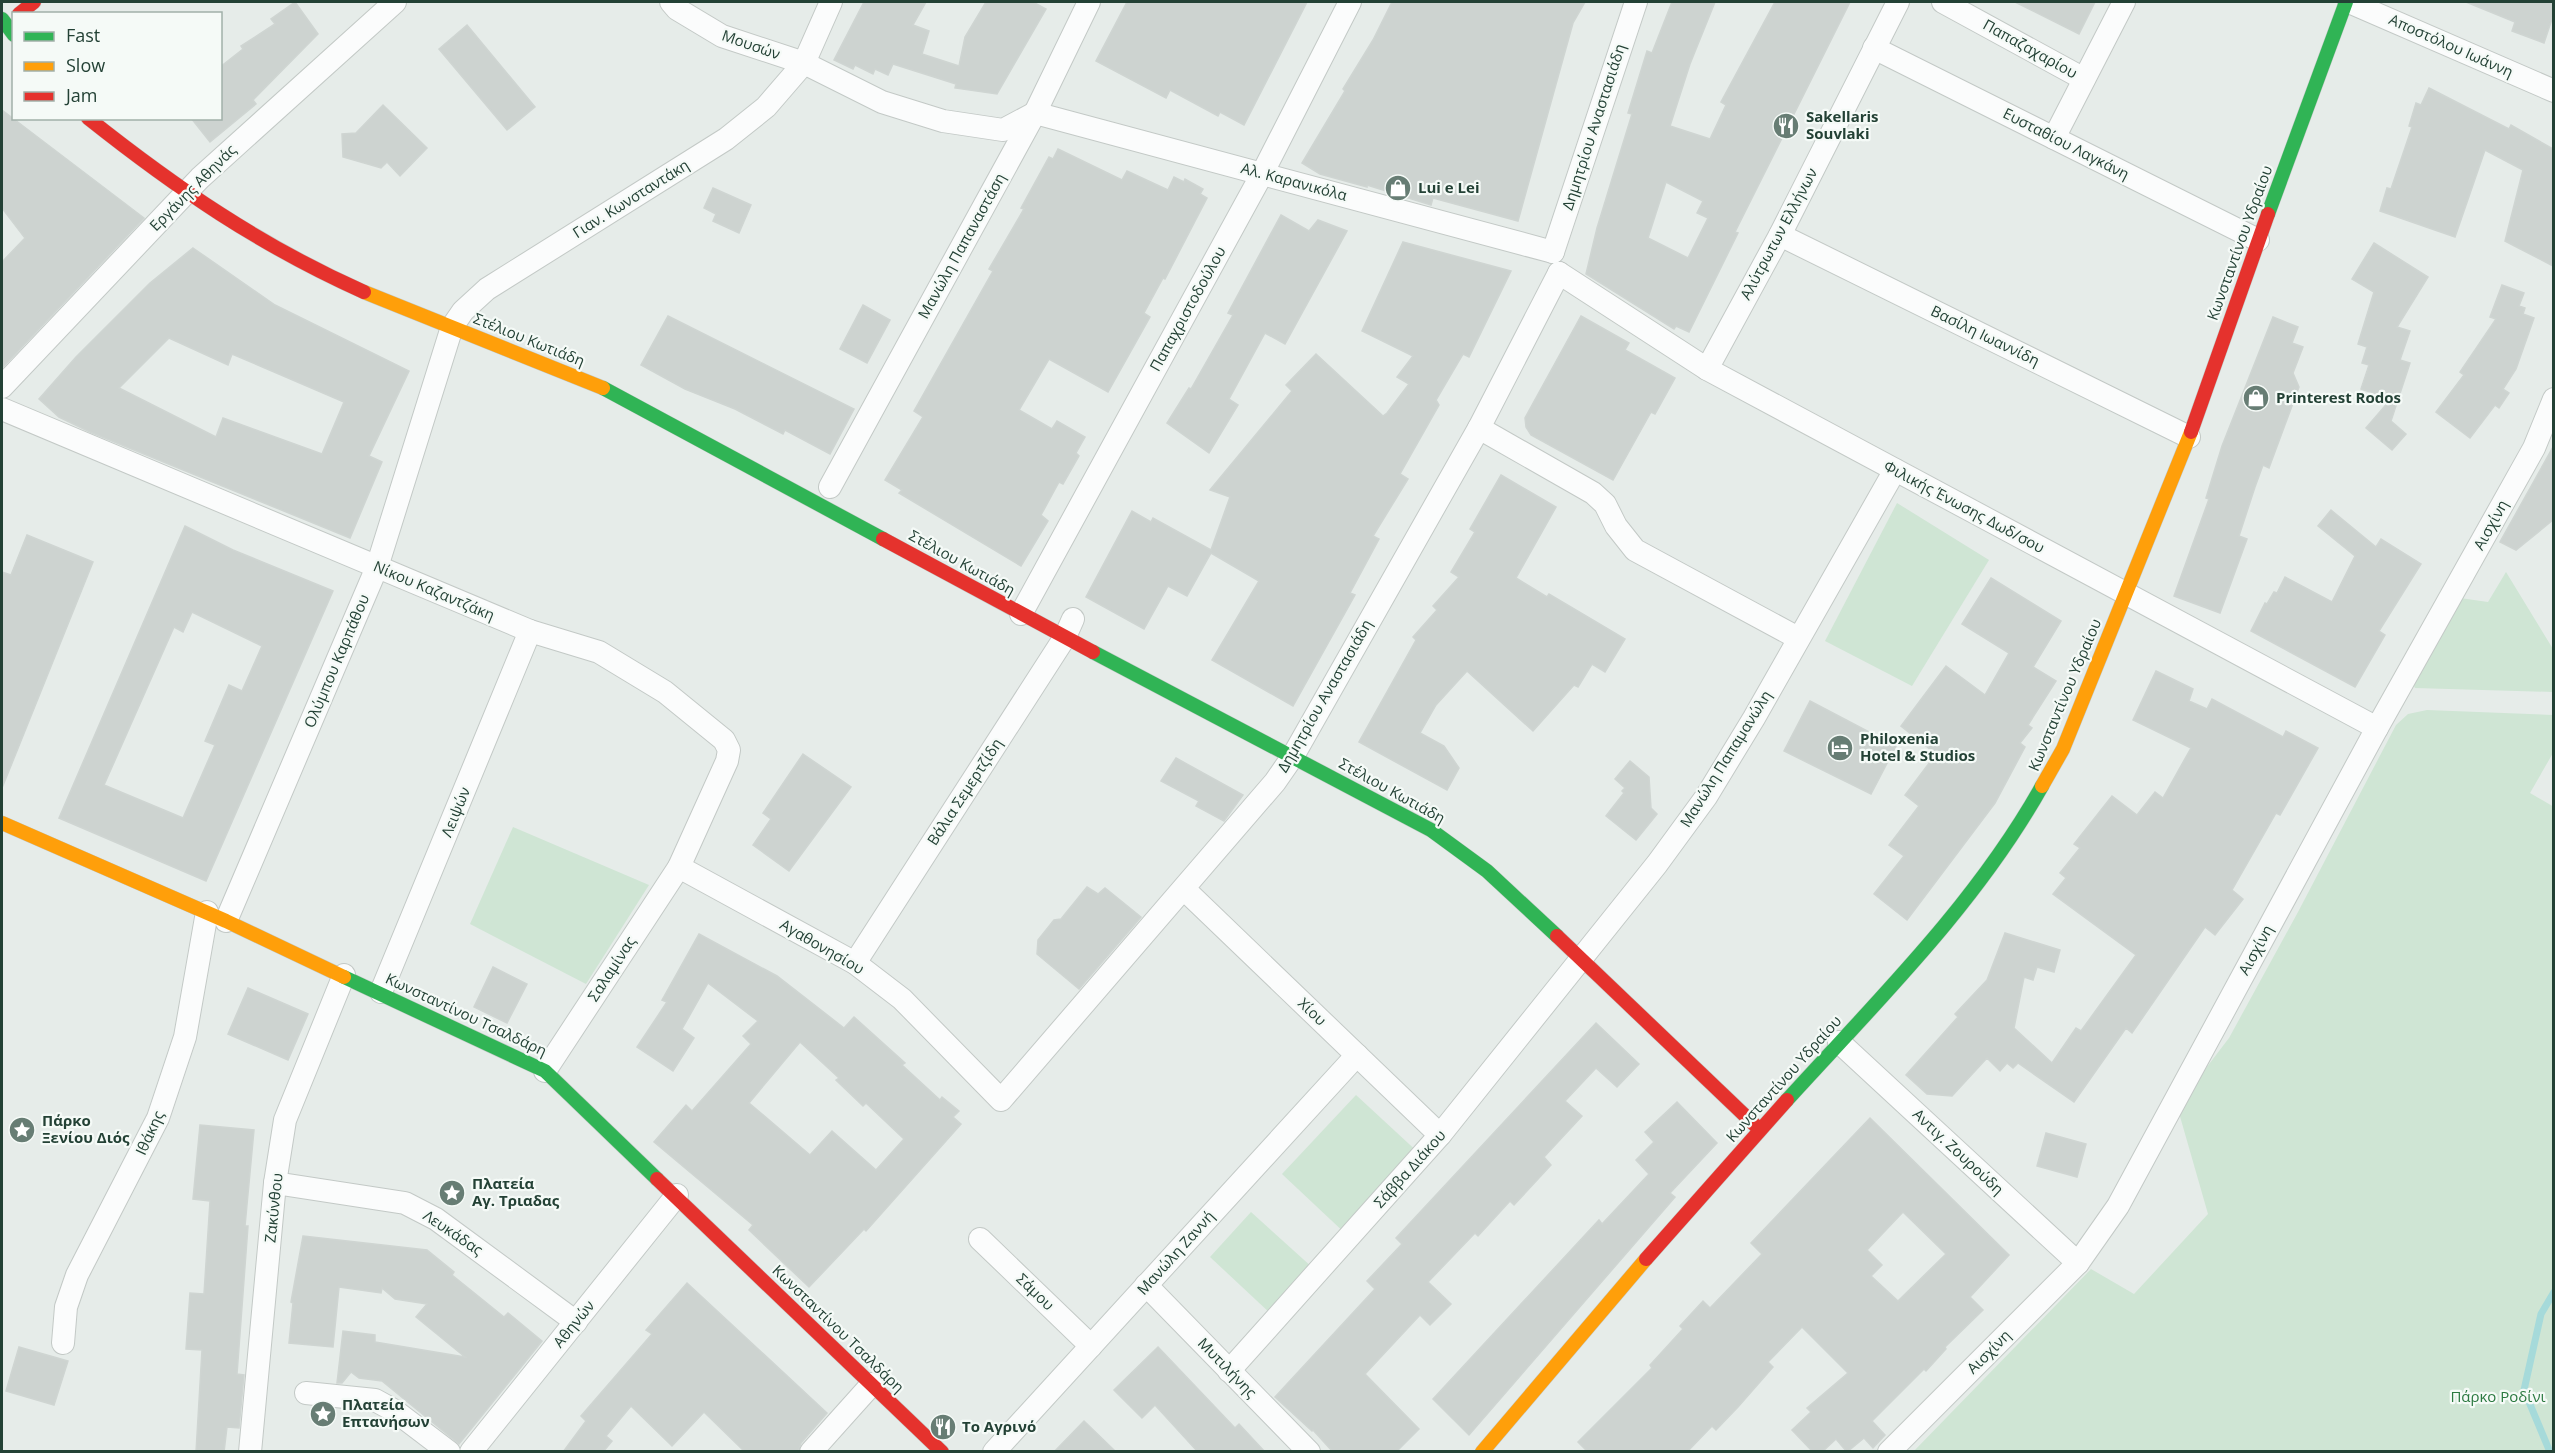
<svg xmlns="http://www.w3.org/2000/svg" width="2555" height="1453" font-family="'Open Sans',sans-serif">
  <style>
    .green { fill: #cfe5d4 }
    .lines { fill: none; stroke-linecap: round; stroke-linejoin: round }
    .stream { stroke: #a6dada; stroke-width: 7 }
    .building { fill: #cdd3d0; stroke: #cfd5d2; stroke-width: 1.5; fill-rule: evenodd }
    .street-casing { stroke: #c3c9c6; stroke-width: 24 }
    .fast-casing { stroke: #c2c9c6; stroke-width: 15 }
    .slow-casing { stroke: #c2c9c6; stroke-width: 15 }
    .jam-casing { stroke: #c2c9c6; stroke-width: 15 }
    .street { stroke: #fbfcfc; stroke-width: 22 }
    .fast { stroke: #30b455; stroke-width: 14 }
    .slow { stroke: #ff9f0a; stroke-width: 14 }
    .jam { stroke: #e5322d; stroke-width: 14 }
    .labels { text-anchor: middle; stroke-width: 4.5; stroke-linejoin: round; paint-order: stroke }
    .street-label { font-size: 15px; fill: #234135; stroke: #f5faf7 }
    .poi-label { font-size: 15px; font-weight: bold; fill: #234135; stroke: #f5faf7; text-anchor: start }
    .park-label { font-size: 15px; fill: #2b7940; stroke: #f5faf7 }
  </style>
  <rect width="100%" height="100%" fill="#e6ece9"/>
  <!-- green -->
  <g class="green">
    <path d="M1897,503L1989,560L1912,686L1825,641Z"/>
    <path d="M2506,572L2553,649V692L2415,688L2410,679L2460,598L2488,602Z"/>
    <path d="M2427,710L2553,715V753L2530,793L2554,807L2553,1451L1913,1452L2091,1269L2134,1294L2208,1214L2177,1106L2229,1038L2298,912L2396,725L2408,714Z"/>
    <path d="M513,827L649,885L586,984L470,924Z"/>
    <path d="M1356,1095L1422,1156L1348,1236L1282,1174Z"/>
    <path d="M1251,1212L1313,1268L1271,1314L1210,1257Z"/>
  </g>
  <g class="lines">
    <!-- stream -->
    <path class="stream" d="M2550,1452L2524,1390L2541,1314L2554,1292"/>
  </g>
  <!-- building -->
  <g class="building">
    <path d="M295,2L318,34L253,100L256,104L210,142L191,118H220V67L243,49L241,46L275,24L271,19Z"/>
    <path d="M864,2H926L913,25L929,31L922,54L959,66L965,37L986,2H1033L1046,9L997,94L955,88L956,84L893,64L888,75L875,69L873,74L855,65L853,69L834,60Z"/>
    <path d="M1127,2H1307L1244,125L1220,112L1218,116L1170,90L1166,98L1096,61Z"/>
    <path d="M1392,2H1585L1573,23L1518,221L1433,198L1431,205L1367,185V187L1320,174L1302,163L1345,91L1343,89L1373,40Z"/>
    <path d="M1672,2H1715L1690,64L1670,126L1710,139L1726,105L1721,102L1775,2H1850L1735,232L1738,233L1689,332L1676,326L1674,329L1586,274L1597,228L1632,114L1628,113L1647,51L1652,53ZM1666,182L1703,201L1697,213L1708,218L1688,258L1648,238Z"/>
    <path d="M2015,2H2095L2079,34Z"/>
    <path d="M2466,2H2553V16L2544,43L2512,31L2515,22Z"/>
    <path d="M467,25L535,107L507,130L439,49Z"/>
    <path d="M2429,88L2509,129L2511,125L2553,149V266L2505,241L2523,170L2485,150L2455,237L2380,211L2387,188L2391,189L2412,127L2409,126L2416,103L2421,105Z"/>
    <path d="M383,105L427,148L400,176L387,162L381,168L343,157L342,134L356,133Z"/>
    <path d="M2,110L144,218L2,368V262L25,238L2,208Z"/>
    <path d="M1058,149L1122,180L1127,171L1168,190L1174,177L1184,182L1185,179L1203,189L1200,194L1207,198L1165,279L1163,278L1144,313L1150,317L1108,392L1049,359L1019,410L1052,429L1057,421L1085,437L1076,453L1079,456L1063,484L1059,482L1041,515L1048,521L1021,566L899,493L902,490L885,480L923,417L914,411L989,278L993,271L989,269L1024,209L1021,208L1049,157L1053,159Z"/>
    <path d="M713,188L751,205L739,233L713,221L716,214L704,208Z"/>
    <path d="M1281,215L1309,231L1318,220L1347,231L1285,344L1265,333L1229,399L1238,405L1209,453L1167,423L1189,388L1191,389L1233,315L1228,313Z"/>
    <path d="M1403,242L1511,271L1469,357L1463,354L1436,400L1439,405L1400,474L1408,479L1373,536L1379,539L1350,593L1355,595L1293,706L1212,660L1259,581L1211,553L1187,596L1168,586L1144,629L1086,597L1132,511L1151,522L1153,518L1211,550L1230,497L1210,490L1292,391L1286,385L1316,354L1383,416L1387,413L1409,384L1397,377L1413,356L1362,331Z"/>
    <path d="M2374,243L2428,277L2397,327L2410,331L2400,360L2410,363L2391,421L2406,434L2392,450L2366,428L2391,399L2361,389L2369,365L2362,363L2367,347L2358,344L2374,292L2352,279Z"/>
    <path d="M193,248L275,305L409,371L369,456L382,462L350,538L90,432L59,417L39,399L76,357L150,283ZM169,338L228,365L232,354L344,402L322,454L223,418L216,437L119,388Z"/>
    <path d="M2502,285L2524,293L2519,306L2525,308L2523,314L2534,318L2516,369L2503,389L2509,393L2499,408L2495,405L2470,438L2436,412L2464,375L2460,372L2496,319L2490,317Z"/>
    <path d="M863,305L890,320L867,363L840,349Z"/>
    <path d="M668,316L854,409L830,454L785,430L783,434L735,409L685,389L641,365Z"/>
    <path d="M1581,316L1629,343L1625,350L1675,378L1655,414L1651,412L1613,480L1531,435L1526,427L1525,418Z"/>
    <path d="M2273,317L2298,327L2292,343L2303,347L2293,373L2299,387L2269,468L2263,465L2255,487L2239,536L2247,539L2220,613L2174,596L2209,499L2206,498L2222,446Z"/>
    <path d="M2553,447V520L2516,550L2500,542Z"/>
    <path d="M1501,475L1556,507L1516,578L1547,597L1549,594L1625,639L1605,672L1592,664L1578,687L1574,685L1533,731L1467,671L1436,705L1420,733L1444,746L1459,768L1447,790L1359,742L1416,640L1413,637L1437,610L1433,606L1459,577L1451,572L1475,532L1470,529Z"/>
    <path d="M2331,510L2376,547L2381,539L2421,564L2379,631L2385,635L2355,687L2251,631L2265,603L2267,604L2274,592L2277,593L2285,577L2332,602L2355,556L2318,526Z"/>
    <path d="M185,526L233,550L333,591L206,881L59,818ZM192,612L262,646L242,691L229,685L205,741L215,745L183,818L104,785L174,627L183,632Z"/>
    <path d="M27,535L93,562L2,788V572L11,575Z"/>
    <path d="M1991,578L2061,621L2033,667L2056,681L2028,725L2032,728L2020,743L2025,747L1995,803L1907,920L1874,894L1904,856L1889,845L1919,806L1905,795L1936,754L1901,726L1946,666L1985,695L2009,653L1962,624Z"/>
    <path d="M2156,671L2193,689L2189,701L2207,709L2212,699L2283,737L2286,731L2318,748L2280,815L2276,813L2232,890L2243,899L2215,935L2205,927L2132,1033L2126,1028L2074,1102L2018,1063L2013,1068L2007,1063L2000,1071L1987,1058L1952,1096L1927,1094L1906,1075L1958,1017L1955,1014L1987,980L2005,933L2060,950L2054,972L2037,967L2033,980L2024,977L2014,1028L2052,1063L2076,1028L2081,1031L2136,955L2053,894L2066,878L2060,873L2080,848L2074,844L2112,796L2137,815L2155,792L2163,798L2191,748L2133,720Z"/>
    <path d="M1810,701L1896,746L1871,794L1784,751Z"/>
    <path d="M803,754L851,787L789,871L753,845L771,819L763,813Z"/>
    <path d="M1176,758L1243,795L1224,821L1196,806L1199,801L1161,781Z"/>
    <path d="M1630,761L1649,777L1651,808L1657,814L1636,840L1606,816L1624,793L1622,791L1625,788L1615,779Z"/>
    <path d="M1087,887L1098,894L1105,888L1141,917L1079,989L1037,954L1038,940L1054,920L1061,919Z"/>
    <path d="M699,934L777,976L844,1028L854,1017L905,1063L902,1065L940,1100L942,1097L959,1111L953,1117L961,1124L866,1231L864,1229L809,1287L749,1230L753,1225L654,1142L686,1105L692,1111L751,1044L743,1036L758,1021L708,983L682,1029L694,1038L673,1071L637,1047L667,1002L662,1000ZM800,1042L839,1078L836,1080L863,1106L866,1103L904,1139L876,1170L832,1131L810,1155L749,1103Z"/>
    <path d="M493,967L527,984L507,1023L474,1007Z"/>
    <path d="M248,988L308,1014L288,1060L228,1034Z"/>
    <path d="M1596,1023L1639,1064L1617,1087L1596,1068L1565,1101L1582,1116L1544,1157L1551,1165L1514,1205L1510,1201L1478,1236L1475,1233L1428,1282L1451,1304L1430,1325L1420,1315L1365,1374L1419,1429L1396,1452H1333L1313,1430L1312,1431L1275,1397L1375,1289L1367,1281L1402,1244L1396,1238Z"/>
    <path d="M1677,1102L1717,1143L1670,1193L1675,1197L1469,1435L1433,1399L1599,1220L1602,1224L1649,1174L1636,1160L1654,1142L1645,1132Z"/>
    <path d="M1870,1118L2009,1255L1970,1297L1983,1310L1945,1347L1946,1349L1926,1371L1924,1369L1872,1421L1885,1435L1873,1448L1864,1438L1847,1452L1836,1439L1822,1452H1813L1792,1430L1811,1412L1807,1408L1848,1373L1802,1327L1768,1362L1773,1367L1738,1407L1716,1430L1712,1426L1687,1452H1588L1578,1442L1652,1368L1650,1365L1683,1329L1680,1326L1703,1301L1710,1308L1762,1254L1751,1243ZM1903,1212L1946,1254L1898,1301L1871,1276L1882,1265L1867,1250Z"/>
    <path d="M200,1125L254,1130L245,1226H248L237,1374L244,1375L239,1428L227,1427L224,1452H196L202,1350L186,1349L190,1293L204,1294L210,1201L193,1199Z"/>
    <path d="M2046,1133L2086,1144L2077,1177L2037,1166Z"/>
    <path d="M303,1236L427,1250L454,1272L452,1275L504,1317L508,1313L542,1341L459,1444L382,1381L359,1378L351,1372L342,1383H337L343,1331L375,1335V1342L465,1357L416,1317L427,1304L395,1299L382,1288L381,1293L339,1287L333,1347L289,1343L293,1303L291,1302Z"/>
    <path d="M687,1283L827,1413L801,1443L798,1452H745L704,1412L672,1446L631,1406L606,1436L612,1441L603,1452H563L586,1421L581,1416L652,1334L646,1330Z"/>
    <path d="M19,1347L68,1361L54,1405L6,1391Z"/>
    <path d="M1158,1347L1235,1428L1239,1424L1265,1452H1198L1155,1405L1142,1418L1114,1390Z"/>
    <path d="M1084,1421L1116,1452H1054Z"/>
  </g>
  <g class="lines">
    <defs>
      <g id="street">
        <path d="M671,2L677,9L722,36L804,63L882,102L943,121L1003,130L1035,113"/>
        <path d="M1943,2L2084,79"/>
        <path d="M2349,2L2554,91"/>
        <path d="M1874,48L2258,240"/>
        <path d="M1035,113L1553,252"/>
        <path d="M2054,138L2124,2"/>
        <path d="M1780,235L2189,437"/>
        <path d="M1553,252L1636,2"/>
        <path d="M1559,273L1707,369L2377,728"/>
        <path d="M1707,369L1780,235L1898,2"/>
        <path d="M2,387L200,178L395,2"/>
        <path d="M2,409L530,631L599,652L665,692L724,740L729,750L727,761L679,867L545,1071"/>
        <path d="M1479,428L1593,493L1605,504L1616,526L1635,550L1798,638"/>
        <path d="M830,487L1035,113L1089,2"/>
        <path d="M1021,614L1262,174L1350,2"/>
        <path d="M679,867L855,963L902,999L1001,1100L1275,782L1293,756L1479,428L1559,273"/>
        <path d="M1184,889L1440,1135"/>
        <path d="M226,921L377,567L452,327L463,311L487,289L726,139L766,107L804,63L831,2"/>
        <path d="M855,963L1065,637L1073,619"/>
        <path d="M381,992L530,631"/>
        <path d="M1839,1042L2078,1263"/>
        <path d="M275,1183L405,1203L436,1219L576,1322"/>
        <path d="M980,1239L1091,1346"/>
        <path d="M1146,1285L1309,1452"/>
        <path d="M63,1343L66,1307L77,1275L158,1118L185,1037L207,912"/>
        <path d="M1229,1371L1440,1135L1657,864L1706,797L1754,718L1895,470"/>
        <path d="M306,1393L375,1400L395,1411L449,1452"/>
        <path d="M250,1452L275,1183L285,1120L344,975"/>
        <path d="M471,1452L677,1195"/>
        <path d="M811,1452L872,1384"/>
        <path d="M994,1452L1357,1055"/>
        <path d="M1889,1452L2078,1263L2118,1206L2377,728L2534,448L2554,399"/>
      </g>
      <g id="fast">
        <path d="M2,19L14,35"/>
        <path d="M2268,214L2346,2"/>
        <path d="M603,388L883,539"/>
        <path d="M1093,652L1431,830L1487,871L1557,936"/>
        <path d="M344,977L545,1071L657,1179"/>
        <path d="M1787,1100C1877,1001 1976,904 2042,786"/>
      </g>
      <g id="slow">
        <path d="M364,292L603,388"/>
        <path d="M2042,786L2063,749L2191,432"/>
        <path d="M2,823L226,921L344,977"/>
        <path d="M1482,1452L1646,1259"/>
      </g>
      <g id="jam">
        <path d="M19,14L34,2"/>
        <path d="M88,118C176,188 261,246 364,292"/>
        <path d="M2191,432L2268,214"/>
        <path d="M883,539L1093,652"/>
        <path d="M1557,936L1759,1129"/>
        <path d="M657,1179L942,1452"/>
        <path d="M1646,1259L1787,1100"/>
      </g>
    </defs>
    <!-- street casing -->
    <use href="#street" class="street-casing"/>
    <!-- fast casing -->
    <use href="#fast" class="fast-casing"/>
    <!-- slow casing -->
    <use href="#slow" class="slow-casing"/>
    <!-- jam casing -->
    <use href="#jam" class="jam-casing"/>
    <!-- street -->
    <use href="#street" class="street"/>
    <!-- fast -->
    <use href="#fast" class="fast"/>
    <!-- slow -->
    <use href="#slow" class="slow"/>
    <!-- jam -->
    <use href="#jam" class="jam"/>
  </g>
  <!-- icons -->
  <defs>
    <symbol id="restaurant-disc" viewBox="-11 -11 22 22"><circle r="9.5" fill="#677d74" stroke="#f5faf7"/><path d="M-5-6h1v4h1v-4h1v4h1v-4h1v5L-1.5 .5V6h-2V.5L-5-1ZM5-6V6H3V1.5H1.5Q1.5-4 5-6Z" fill="#fff"/></symbol>
    <symbol id="shop-disc" viewBox="-11 -11 22 22"><circle r="9.5" fill="#677d74" stroke="#f5faf7"/><path d="M-5-2.5h2.3a2.7 3.5 0 0 1 5.4 0H5L5.5 6h-11ZM-1.5-2.5h3a1.5 2.3 0 0 0-3 0Z" fill="#fff"/></symbol>
    <symbol id="hotel-disc" viewBox="-11 -11 22 22"><circle r="9.5" fill="#677d74" stroke="#f5faf7"/><path d="M-6-4.5h1.5V1H6V5H4.5V3h-9V5H-6ZM-4 0a1.8 1.8 0 1 1 3.6 0ZM.5 0V-2.5h3Q6-2.5 6 0Z" fill="#fff"/></symbol>
    <symbol id="sight-disc" viewBox="-11 -11 22 22"><circle r="9.5" fill="#677d74" stroke="#f5faf7"/><path d="M0-6L1.8-2.2L6-1.7L2.9 1.2L3.7 5.4L0 3.3L-3.7 5.4L-2.9 1.2L-6-1.7L-1.8-2.2Z" fill="#fff"/></symbol>
  </defs>
  <g fill-rule="evenodd">
    <use href="#restaurant-disc" x="1771" y="111" width="30" height="30"/>
    <use href="#shop-disc" x="1383" y="173" width="30" height="30"/>
    <use href="#shop-disc" x="2241" y="383" width="30" height="30"/>
    <use href="#hotel-disc" x="1825" y="733" width="30" height="30"/>
    <use href="#sight-disc" x="7" y="1115" width="30" height="30"/>
    <use href="#sight-disc" x="437" y="1178" width="30" height="30"/>
    <use href="#sight-disc" x="308" y="1399" width="30" height="30"/>
    <use href="#restaurant-disc" x="928" y="1412" width="30" height="30"/>
  </g>
  <g class="labels">
    <!-- street labels -->
    <g class="street-label">
      <text transform="translate(751 45) rotate(19)" y="5">Μουσών</text>
      <text transform="translate(2451 46) rotate(24)" y="5">Αποστόλου Ιωάννη</text>
      <text transform="translate(2030 49) rotate(29)" y="5">Παπαζαχαρίου</text>
      <text transform="translate(1594 127) rotate(-72)" y="5">Δημητρίου Αναστασιάδη</text>
      <text transform="translate(2066 144) rotate(27)" y="5">Ευσταθίου Λαγκάνη</text>
      <text transform="translate(1294 182) rotate(15)" y="5">Αλ. Καρανικόλα</text>
      <text transform="translate(193 188) rotate(-45)" y="5">Εργάνης Αθηνάς</text>
      <text transform="translate(631 199) rotate(-32)" y="5">Γιαν. Κωνσταντάκη</text>
      <text transform="translate(1779 234) rotate(-62)" y="5">Αλύτρωτων Ελλήνων</text>
      <text transform="translate(2240 243) rotate(-70)" y="5">Κωνσταντίνου Υδραίου</text>
      <text transform="translate(962 246) rotate(-61)" y="5">Μανώλη Παπαναστάση</text>
      <text transform="translate(1188 309) rotate(-61)" y="5">Παπαχριστοδούλου</text>
      <text transform="translate(1985 336) rotate(26)" y="5">Βασίλη Ιωαννίδη</text>
      <text transform="translate(529 340) rotate(22)" y="5">Στέλιου Κωτιάδη</text>
      <text transform="translate(1964 507) rotate(28)" y="5">Φιλικής Ένωσης Δωδ/σου</text>
      <text transform="translate(2491 525) rotate(-61)" y="5">Αισχίνη</text>
      <text transform="translate(962 563) rotate(29)" y="5">Στέλιου Κωτιάδη</text>
      <text transform="translate(434 591) rotate(23)" y="5">Νίκου Καζαντζάκη</text>
      <text transform="translate(337 661) rotate(-67)" y="5">Ολύμπου Καρπάθου</text>
      <text transform="translate(2065 695) rotate(-67)" y="5">Κωνσταντίνου Υδραίου</text>
      <text transform="translate(1325 696) rotate(-60)" y="5">Δημητρίου Αναστασιάδη</text>
      <text transform="translate(1726 759) rotate(-58)" y="5">Μανώλη Παπαμανώλη</text>
      <text transform="translate(1392 791) rotate(29)" y="5">Στέλιου Κωτιάδη</text>
      <text transform="translate(965 792) rotate(-57)" y="5">Βάλια Σεμερτζίδη</text>
      <text transform="translate(456 812) rotate(-68)" y="5">Λειψών</text>
      <text transform="translate(822 947) rotate(30)" y="5">Αγαθονησίου</text>
      <text transform="translate(2256 950) rotate(-61)" y="5">Αισχίνη</text>
      <text transform="translate(612 969) rotate(-57)" y="5">Σαλαμίνας</text>
      <text transform="translate(1312 1012) rotate(44)" y="5">Χίου</text>
      <text transform="translate(466 1015) rotate(25)" y="5">Κωνσταντίνου Τσαλδάρη</text>
      <text transform="translate(1784 1079) rotate(-48)" y="5">Κωνσταντίνου Υδραίου</text>
      <text transform="translate(150 1133) rotate(-65)" y="5">Ιθάκης</text>
      <text transform="translate(1958 1152) rotate(43)" y="5">Αντιγ. Ζουρούδη</text>
      <text transform="translate(1410 1169) rotate(-48)" y="5">Σάββα Διάκου</text>
      <text transform="translate(274 1208) rotate(-84)" y="5">Ζακύνθου</text>
      <text transform="translate(453 1233) rotate(34)" y="5">Λευκάδας</text>
      <text transform="translate(1176 1253) rotate(-48)" y="5">Μανώλη Ζαννή</text>
      <text transform="translate(1035 1292) rotate(44)" y="5">Σάμου</text>
      <text transform="translate(574 1324) rotate(-51)" y="5">Αθηνών</text>
      <text transform="translate(838 1329) rotate(44)" y="5">Κωνσταντίνου Τσαλδάρη</text>
      <text transform="translate(1989 1352) rotate(-45)" y="5">Αισχίνη</text>
      <text transform="translate(1227 1368) rotate(46)" y="5">Μυτιλήνης</text>
    </g>
    <!-- poi labels -->
    <g class="poi-label">
      <text x="1806" y="122">Sakellaris<tspan x="1806" dy="17">Souvlaki</tspan></text>
      <text x="1418" y="193">Lui e Lei</text>
      <text x="2276" y="403">Printerest Rodos</text>
      <text x="1860" y="744">Philoxenia<tspan x="1860" dy="17">Hotel &amp; Studios</tspan></text>
      <text x="42" y="1126">Πάρκο<tspan x="42" dy="17">Ξενίου Διός</tspan></text>
      <text x="472" y="1189">Πλατεία<tspan x="472" dy="17">Αγ. Τριαδας</tspan></text>
      <text x="342" y="1410">Πλατεία<tspan x="342" dy="17">Επτανήσων</tspan></text>
      <text x="962" y="1432">Το Αγρινό</text>
    </g>
    <!-- park labels -->
    <g class="park-label">
      <text x="2498" y="1402">Πάρκο Ροδίνι</text>
    </g>
  </g>
  <!-- border -->
  <rect width="2555" height="1453" fill="none" stroke="#234135" stroke-width="6"/>
  <!-- legend -->
  <rect x="12" y="12" width="210" height="108" fill="#f5faf7" stroke="#a1b0a9" stroke-width="1.5"/>
  <rect x="24" y="32" width="30" height="9" fill="#30b455" stroke="#a1b0a9" stroke-width="1.5"/>
  <text x="66" y="42" font-size="18" fill="#234135">Fast</text>
  <rect x="24" y="62" width="30" height="9" fill="#ff9f0a" stroke="#a1b0a9" stroke-width="1.5"/>
  <text x="66" y="72" font-size="18" fill="#234135">Slow</text>
  <rect x="24" y="92" width="30" height="9" fill="#e5322d" stroke="#a1b0a9" stroke-width="1.5"/>
  <text x="66" y="102" font-size="18" fill="#234135">Jam</text>
</svg>
